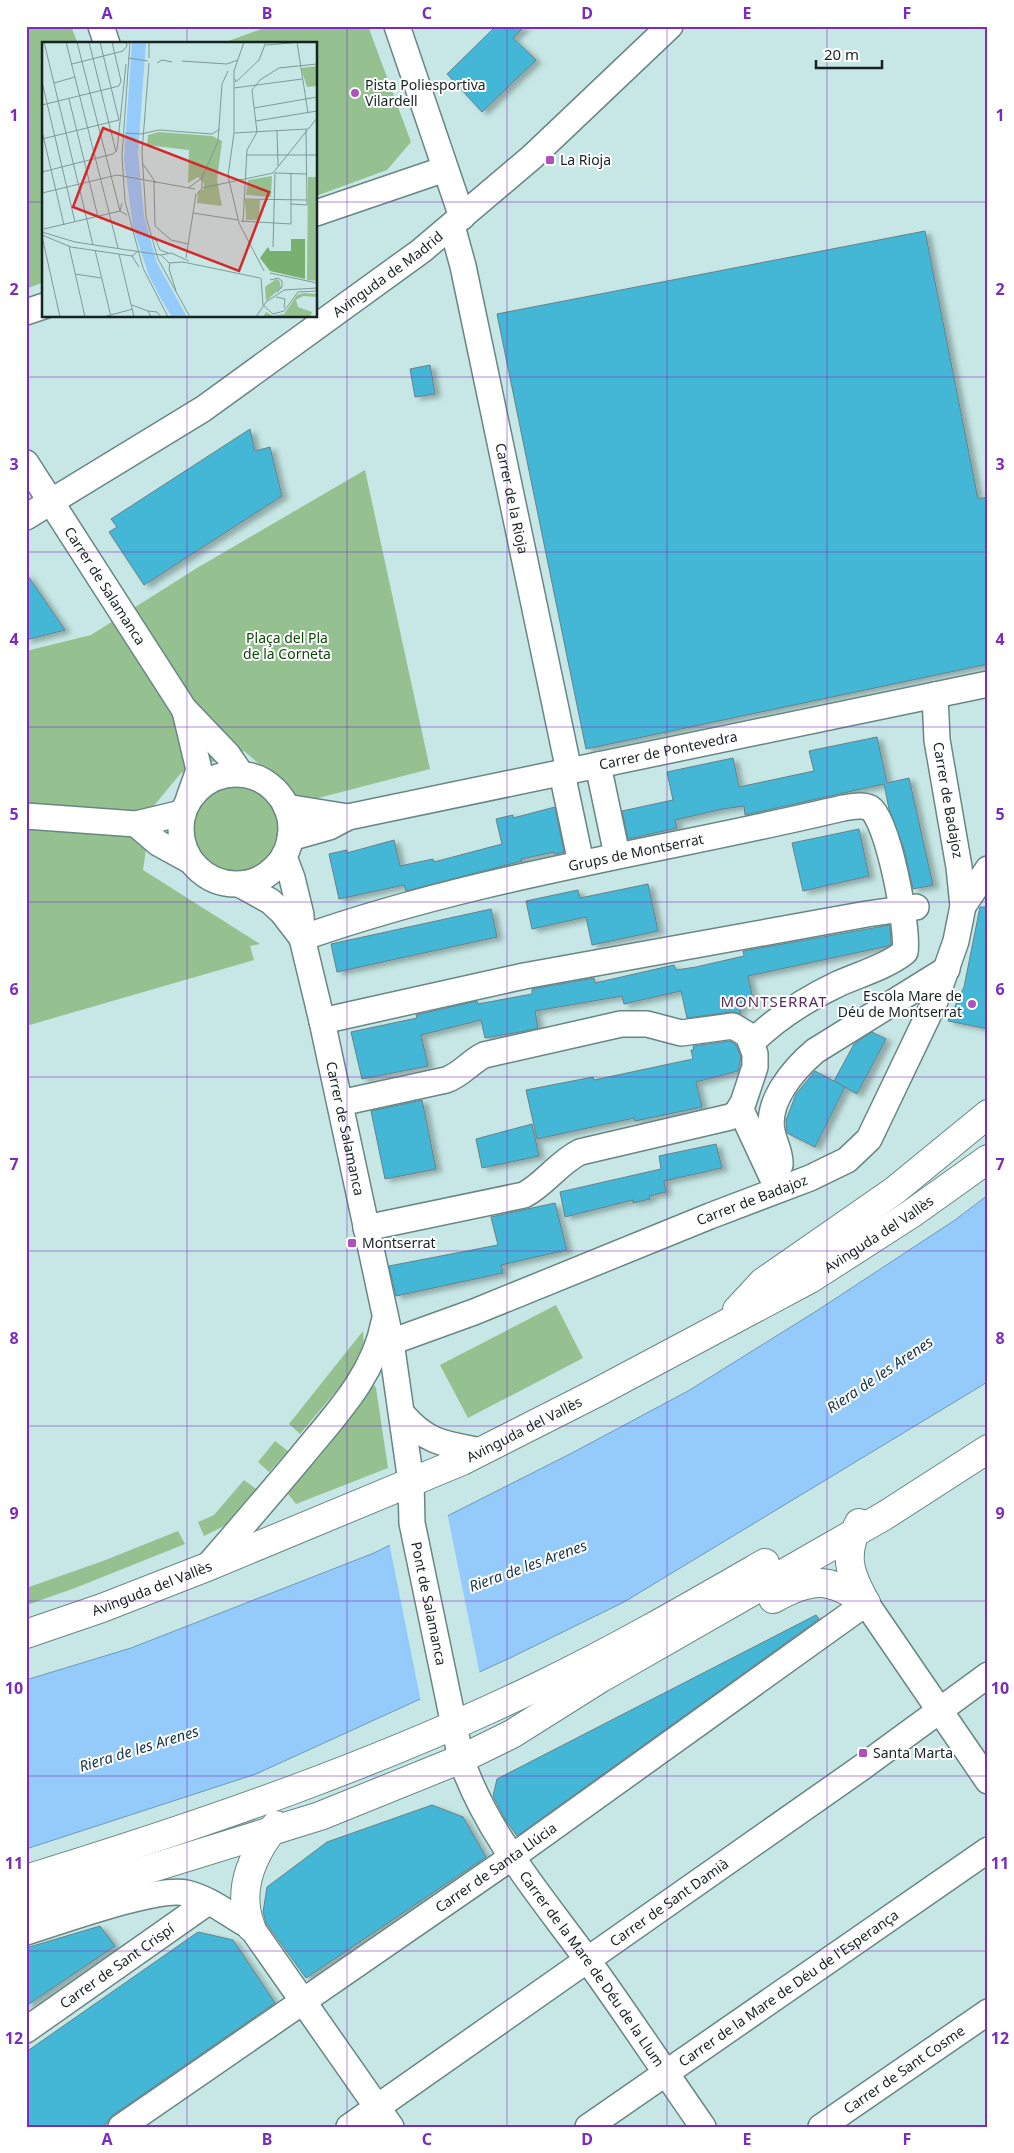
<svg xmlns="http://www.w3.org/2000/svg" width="1014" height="2153" font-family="'Noto Sans',sans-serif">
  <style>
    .green { fill: #95c190 }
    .water { fill: #94cbfb; stroke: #6e99ba }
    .pier { fill: #c6e7e5 }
    .building { fill: #45b7d6; stroke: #66818a; filter: url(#shadow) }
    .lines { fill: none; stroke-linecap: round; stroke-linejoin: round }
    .street-casing { stroke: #698685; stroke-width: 28 }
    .secondary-casing { stroke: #698685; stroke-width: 30 }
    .street { stroke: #fff; stroke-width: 25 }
    .secondary { stroke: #fff; stroke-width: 28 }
    .grid { fill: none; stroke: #7b2cbf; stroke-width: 1; stroke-opacity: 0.55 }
    .poi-dot { fill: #ae51bb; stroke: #fff; stroke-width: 2 }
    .labels { text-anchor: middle; stroke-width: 4; stroke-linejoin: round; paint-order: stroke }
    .poi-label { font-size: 14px; fill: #172322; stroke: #fff; text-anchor: start }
    .street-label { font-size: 14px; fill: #172322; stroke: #fff }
    .park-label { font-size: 14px; fill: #0c4906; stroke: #fff }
    .neighbourhood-label { font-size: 15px; letter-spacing: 1px; fill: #582b5e; stroke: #fff }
    .water-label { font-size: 15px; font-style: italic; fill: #17354d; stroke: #fff }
    .inset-road { fill: none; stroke: #809997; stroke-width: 1 }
    .view { fill: #d62828; fill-opacity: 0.15; stroke: #d62828; stroke-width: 2.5 }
    .inset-edge { fill: none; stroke: #172322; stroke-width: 2.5 }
    .neatline { fill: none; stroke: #7b2cbf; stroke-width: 2 }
    .grid-label { font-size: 16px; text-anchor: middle; font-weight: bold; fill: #7b2cbf }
  </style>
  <defs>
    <filter id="shadow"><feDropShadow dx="5.5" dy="3" stdDeviation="2.5" flood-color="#0004"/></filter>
  </defs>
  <rect width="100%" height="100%" fill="#c6e7e5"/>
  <!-- green -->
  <g class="green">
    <path d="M26,26H71L78,44H44V282L26,289Z"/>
    <path d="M270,26H368L411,142L387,170L316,196V44H220Z"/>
    <path d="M365,470L430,769L303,802L244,751L181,773L152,808L143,870L260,944L250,946L254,960L26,1026V651L91,635L197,568Z"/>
    <circle cx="234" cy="828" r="45"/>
    <path d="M556,1305L583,1358L468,1418L440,1365Z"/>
    <path d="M363,1331L364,1350L352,1372L300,1434L289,1424Z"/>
    <path d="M373,1383L376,1388L388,1468L296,1504L285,1490Z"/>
    <path d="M275,1441L288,1451L269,1472L258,1462Z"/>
    <path d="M244,1480L256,1489L224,1526L204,1536L198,1522L214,1515Z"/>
    <path d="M178,1531L185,1544L75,1588L27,1605L26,1588L103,1561Z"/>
  </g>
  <!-- water -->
  <path class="water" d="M988,1195V1381L981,1386L624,1602L510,1658L256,1774L26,1849V1680L131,1648L374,1553L572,1453L688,1391L818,1310L955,1220Z"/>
  <!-- pier -->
  <path class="pier" d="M447,1512L480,1675L421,1702L389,1542Z"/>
  <!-- building -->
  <g class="building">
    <path d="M496,26H525L513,38L536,60L482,112L447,74Z"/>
    <path d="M925,231L978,499L988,497V664L586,749L497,314Z"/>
    <path d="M430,365L435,394L415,397L410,369Z"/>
    <path d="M250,429L255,451L270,447L282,496L144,585L109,532L117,527L111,519Z"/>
    <path d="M26,573L65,630L26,640Z"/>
    <path d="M877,737L887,783L909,778L933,885L913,889L904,849L889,809L884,784L745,815L744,806L723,809L675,820L677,828L628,839L622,811L673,800L667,772L733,758L739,787L814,771L809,751Z"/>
    <path d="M555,807L564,852L555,854L554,852L521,859L522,861L406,891L404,885L339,899L329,854L347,850V853L394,840L400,866L433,859L434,862L502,844L496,819L513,815V818Z"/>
    <path d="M859,829L869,876L803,891L792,843Z"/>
    <path d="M648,884L658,931L592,945L586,917L532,929L526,901L578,890L580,898Z"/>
    <path d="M980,907H988V1029L948,1021L964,987Z"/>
    <path d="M491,909L497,937L337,972L331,944Z"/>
    <path d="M890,925L891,944L888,946L748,976L754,1004L739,1007L741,1014L731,1012L687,1018L681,991L624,1004L622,996L535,1011L538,1028L525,1031L485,1038L481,1020L421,1035L428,1066L362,1079L351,1032L417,1018L416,1015L477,1001L478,1004L532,994V989L594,978L595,983L674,965L676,970L696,967L744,956L743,951Z"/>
    <path d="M872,1032L886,1039L857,1094L834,1081L854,1044Z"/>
    <path d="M730,1041L736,1045L741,1057L738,1071L696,1082L702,1107L635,1121L634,1118L537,1139L526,1090L593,1077L594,1080L693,1059L691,1050H694L693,1046Z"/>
    <path d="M815,1071L845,1087L815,1147L787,1133L786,1120L796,1094Z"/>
    <path d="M422,1100L436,1169L385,1179L371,1111Z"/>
    <path d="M532,1124L539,1156L482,1168L476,1139Z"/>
    <path d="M716,1144L722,1168L664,1181L666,1192L649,1196L650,1199L633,1203V1200L565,1217L560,1192L661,1169L659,1156Z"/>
    <path d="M555,1203L567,1250L501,1265L503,1273L396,1296L389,1266L498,1245L491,1217Z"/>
    <path d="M816,1615L819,1619L517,1836L505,1819L493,1796L497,1779Z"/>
    <path d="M432,1805L463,1817L486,1857L306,1978L266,1923L263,1912L267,1887L327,1842Z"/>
    <path d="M100,1926L115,1946L26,2006V1948Z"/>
    <path d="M198,1932L233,1940L275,2003L113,2115L102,2127H26V2052Z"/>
  </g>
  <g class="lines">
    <defs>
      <g id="street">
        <path d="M101,26L107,44"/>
        <path d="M397,26L462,217"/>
        <path d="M316,213L445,169"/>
        <path id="s1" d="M452,226L463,266L569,771"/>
        <path d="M26,312L44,306"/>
        <path id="s2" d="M26,463L184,709L228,755L241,774"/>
        <path id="s3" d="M26,517L203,409L421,251L532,157L670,26"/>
        <path d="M185,711L199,770L189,798"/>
        <path d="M598,765L617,855"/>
        <path d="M562,773L581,863"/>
        <circle cx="236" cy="829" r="55"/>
        <path d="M286,807L348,817"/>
        <path d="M26,816L136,824L182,813"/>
        <path d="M136,824L158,843L189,860"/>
        <path id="s4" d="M290,838L329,827L348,817L988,684"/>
        <path id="s5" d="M284,857L292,878L301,915L302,938L322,1021L391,1342L411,1482L412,1523L461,1759C487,1834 540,1895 586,1958C626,2013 664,2071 703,2127"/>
        <path d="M241,885L270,901L282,912L302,938"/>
        <path d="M963,906L988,869"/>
        <path id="s6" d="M302,938C478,876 663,851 843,808C851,807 862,804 870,808C888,819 909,930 905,952C886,967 860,974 838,984C806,999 778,1017 752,1042"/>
        <path d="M322,1021L524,976L867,914L916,907"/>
        <path d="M340,1103L446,1080C461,1075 470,1062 484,1055L621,1024H647L681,1033L733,1026L748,1035L755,1054V1067L743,1103L737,1113L730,1117L580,1152C558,1163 545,1184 524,1195L366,1228"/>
        <path d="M740,1108L773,1179"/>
        <path d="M771,1174L780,1165C781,1153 774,1143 772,1131C766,1101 794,1069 815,1051L947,969"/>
        <path id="s7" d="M391,1342L474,1312L710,1216L810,1178L847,1160L869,1139L935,1001L956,941L963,906L959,867L937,740L935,695"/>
        <path d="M403,1415C428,1444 446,1444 482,1451"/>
        <path d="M207,1567C239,1530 270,1494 301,1457C335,1415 374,1376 384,1322"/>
        <path d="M26,1932C59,1922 157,1886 186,1893C211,1899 229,1915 251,1927L391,2127"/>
        <path id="s8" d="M26,2030L208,1902"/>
        <path id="s9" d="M121,2127L512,1857L866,1603L988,1781"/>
        <path id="s10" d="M349,2127L861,1768L988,1675"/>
        <path id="s11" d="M588,2127L988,1850"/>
        <path id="s12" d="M821,2127L988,2012"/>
      </g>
      <g id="secondary">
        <path d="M737,1310L763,1282L894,1191L988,1114"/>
        <path d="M859,1523C843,1555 849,1573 866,1603"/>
        <path d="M773,1599C811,1578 829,1576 866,1603"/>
        <path id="s13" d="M26,1634L102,1608L207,1567L462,1461L596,1393L810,1279L911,1214L988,1159"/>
        <path d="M26,1879C202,1825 376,1765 541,1685C618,1648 692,1605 765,1563"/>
        <path d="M26,1907L320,1816L461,1759L512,1734L601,1678L884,1516L988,1449"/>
        <path d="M251,1927C236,1890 252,1855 276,1825"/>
      </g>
    </defs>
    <!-- street casing -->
    <use href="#street" class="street-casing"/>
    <!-- secondary casing -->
    <use href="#secondary" class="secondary-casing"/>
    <!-- street -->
    <use href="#street" class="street"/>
    <!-- secondary -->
    <use href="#secondary" class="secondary"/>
  </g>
  <!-- grid -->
  <path class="grid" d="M187,26V44M347,26V2127M507,26V2127M667,26V2127M827,26V2127M26,202H44M316,202H988M187,316V2127M26,377H988M26,552H988M26,727H988M26,902H988M26,1077H988M26,1251H988M26,1426H988M26,1601H988M26,1776H988M26,1951H988"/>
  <!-- markers -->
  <g class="poi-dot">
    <circle cx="355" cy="93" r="5"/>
    <rect x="545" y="155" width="10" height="10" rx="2.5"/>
    <circle cx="972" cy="1004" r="5"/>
    <rect x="347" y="1238" width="10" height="10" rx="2.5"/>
    <rect x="858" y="1748" width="10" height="10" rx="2.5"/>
  </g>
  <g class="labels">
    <!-- poi labels -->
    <g class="poi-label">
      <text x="365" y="90">Pista Poliesportiva<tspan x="365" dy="16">Vilardell</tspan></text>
      <text x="560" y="165">La Rioja</text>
      <text x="962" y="1001" text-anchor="end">Escola Mare de<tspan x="962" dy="16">Déu de Montserrat</tspan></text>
      <text x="362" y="1248">Montserrat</text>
      <text x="873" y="1758">Santa Marta</text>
    </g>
    <!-- street labels -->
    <g class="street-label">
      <text dy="5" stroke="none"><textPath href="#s3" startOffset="436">Avinguda de Madrid</textPath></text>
      <text dy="5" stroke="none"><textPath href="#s1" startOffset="279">Carrer de la Rioja</textPath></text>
      <text dy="5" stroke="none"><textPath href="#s2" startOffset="146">Carrer de Salamanca</textPath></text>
      <text dy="5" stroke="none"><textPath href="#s4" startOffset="389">Carrer de Pontevedra</textPath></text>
      <text transform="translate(948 800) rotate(80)" y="5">Carrer de Badajoz</text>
      <text dy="5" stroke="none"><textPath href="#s6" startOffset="345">Grups de Montserrat</textPath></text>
      <text dy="5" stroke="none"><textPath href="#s5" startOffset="279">Carrer de Salamanca</textPath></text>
      <text dy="5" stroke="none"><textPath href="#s7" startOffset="388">Carrer de Badajoz</textPath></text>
      <text dy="5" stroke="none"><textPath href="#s13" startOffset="944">Avinguda del Vallès</textPath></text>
      <text dy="5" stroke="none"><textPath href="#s13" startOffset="539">Avinguda del Vallès</textPath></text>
      <text dy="5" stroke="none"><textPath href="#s13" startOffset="134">Avinguda del Vallès</textPath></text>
      <text dy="5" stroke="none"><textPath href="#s5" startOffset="762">Pont de Salamanca</textPath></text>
      <text dy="5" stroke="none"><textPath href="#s9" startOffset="456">Carrer de Santa Llúcia</textPath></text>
      <text dy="5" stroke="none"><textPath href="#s10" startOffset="391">Carrer de Sant Damià</textPath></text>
      <text dy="5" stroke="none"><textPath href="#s8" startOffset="111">Carrer de Sant Crispí</textPath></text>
      <text dy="5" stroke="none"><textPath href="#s5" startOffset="1169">Carrer de la Mare de Déu de la Llum</textPath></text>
      <text dy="5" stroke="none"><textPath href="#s11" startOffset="244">Carrer de la Mare de Déu de l'Esperança</textPath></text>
      <text dy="5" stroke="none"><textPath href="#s12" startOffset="101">Carrer de Sant Cosme</textPath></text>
    </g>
    <!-- park labels -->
    <g class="park-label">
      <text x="287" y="643">Plaça del Pla<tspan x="287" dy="16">de la Corneta</tspan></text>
    </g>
    <!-- neighbourhood labels -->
    <g class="neighbourhood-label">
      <text x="774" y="1007">MONTSERRAT</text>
    </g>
    <!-- water labels -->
    <g class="water-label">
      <text transform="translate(880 1375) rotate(-34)" y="5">Riera de les Arenes</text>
      <text transform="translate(528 1566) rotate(-20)" y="5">Riera de les Arenes</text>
      <text transform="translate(139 1749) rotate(-17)" y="5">Riera de les Arenes</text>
    </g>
  </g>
  <!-- overview -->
  <g transform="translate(42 42)">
    <rect width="275" height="275" fill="#c6e7e5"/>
    <path d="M275,24V44L265,45L259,26ZM117,90L170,94L180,99L175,138L180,164L155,161L156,150L162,147V141L156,135L146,141L147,108L105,103L106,93ZM230,134L229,155L204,153L206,138ZM266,135H275V239L265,238ZM203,158H218L217,178H204ZM234,237L237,238L239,246L224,259L223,245ZM262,251L275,252V255L261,254L254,258L256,265L270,270L268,275H221L224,270L231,274L242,272L255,253Z" fill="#95c190"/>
    <path d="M249,197H263V237L228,229L218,216L226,205L228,209H249Z" fill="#77b06f"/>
    <path d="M90,0H104L96,111L102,174L115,221L145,275H130L119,257L107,234L91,185L82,117Z" fill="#94cbfb"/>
    <path class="inset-road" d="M2,0L51,203M24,0L76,206M47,0L74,110M88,0L80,114L83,159L101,226L126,275M107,0V16M202,0L192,29V91L186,134L197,181L222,229M255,0L266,71M224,3L260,0M86,16L106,19M140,19L185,22L196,18M107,21L100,110L104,175L116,217L148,275M115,21L120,18L130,20M30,22L81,9L85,4L84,0M193,37L194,40L217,18L224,0M0,40L33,180M12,41L33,35M192,46L260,37M27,57L56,175M0,63L77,44L79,39L70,0M212,66L275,55M214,79L275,69M235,88L236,124M0,89L22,183M83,91L99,92L117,88L170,92L178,87M192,91L265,87M0,97L77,78L58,0M204,113H275M101,122L114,141M0,130L71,112L75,108L84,22M231,131L275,76M112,140L113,184L129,198L146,202M146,146L160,136M160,146L231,131M0,151L75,133L153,147M154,153L160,146V136L176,99L180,42L186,29M202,157L265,158M80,161L78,169L85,173M249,162L265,163L264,88M151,171L196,178M199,179L249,182V131M201,180L205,108L215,90L210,48L218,38L237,26L275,22M2,187L78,169L35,0M0,190L33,200L119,213L129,211L147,219M0,193L29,205L90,214M0,194L18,275M112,194L118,208L126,211M27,204L43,275M231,205L233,131L265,132M53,208L69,275M95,210L90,214L97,225M77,212L92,275M119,213L127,221L141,220L218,236M144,216L154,152M128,221L127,227L134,249M228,231L275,241M33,232L59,236M219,236L221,263L231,272L242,269L256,250L275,249M228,238L236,236L240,239V245L235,250M234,255L243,257L242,266M90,263L106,269L109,275M106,269L115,270L119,275M61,275L91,267M214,275L224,260L242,248L275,246"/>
    <path class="view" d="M61,86L227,150L197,229L31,165Z"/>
    <rect width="275" height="275" class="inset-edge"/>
  </g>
  <!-- border -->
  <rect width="1014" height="2153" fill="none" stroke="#ffffff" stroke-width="55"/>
  <!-- scale -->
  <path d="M816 60v8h66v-8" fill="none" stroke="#172322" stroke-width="2.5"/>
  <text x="824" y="60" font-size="15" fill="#172322" stroke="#ffffff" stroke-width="4" paint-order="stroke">20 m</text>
  <rect x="28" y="28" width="958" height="2098" class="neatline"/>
  <g class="grid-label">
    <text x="107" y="19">A</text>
    <text x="267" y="19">B</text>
    <text x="427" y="19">C</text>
    <text x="587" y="19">D</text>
    <text x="747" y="19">E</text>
    <text x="907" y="19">F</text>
    <text x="14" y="121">1</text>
    <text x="1000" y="121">1</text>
    <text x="14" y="295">2</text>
    <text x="1000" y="295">2</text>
    <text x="14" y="470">3</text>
    <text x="1000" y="470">3</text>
    <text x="14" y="645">4</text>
    <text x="1000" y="645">4</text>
    <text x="14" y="820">5</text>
    <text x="1000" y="820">5</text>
    <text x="14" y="995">6</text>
    <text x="1000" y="995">6</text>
    <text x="14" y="1170">7</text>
    <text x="1000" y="1170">7</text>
    <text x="14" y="1344">8</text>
    <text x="1000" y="1344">8</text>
    <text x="14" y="1519">9</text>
    <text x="1000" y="1519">9</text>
    <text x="14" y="1694">10</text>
    <text x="1000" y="1694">10</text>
    <text x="14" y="1869">11</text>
    <text x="1000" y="1869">11</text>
    <text x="14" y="2044">12</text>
    <text x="1000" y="2044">12</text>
    <text x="107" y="2145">A</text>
    <text x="267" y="2145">B</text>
    <text x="427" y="2145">C</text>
    <text x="587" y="2145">D</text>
    <text x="747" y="2145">E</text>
    <text x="907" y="2145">F</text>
  </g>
</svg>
